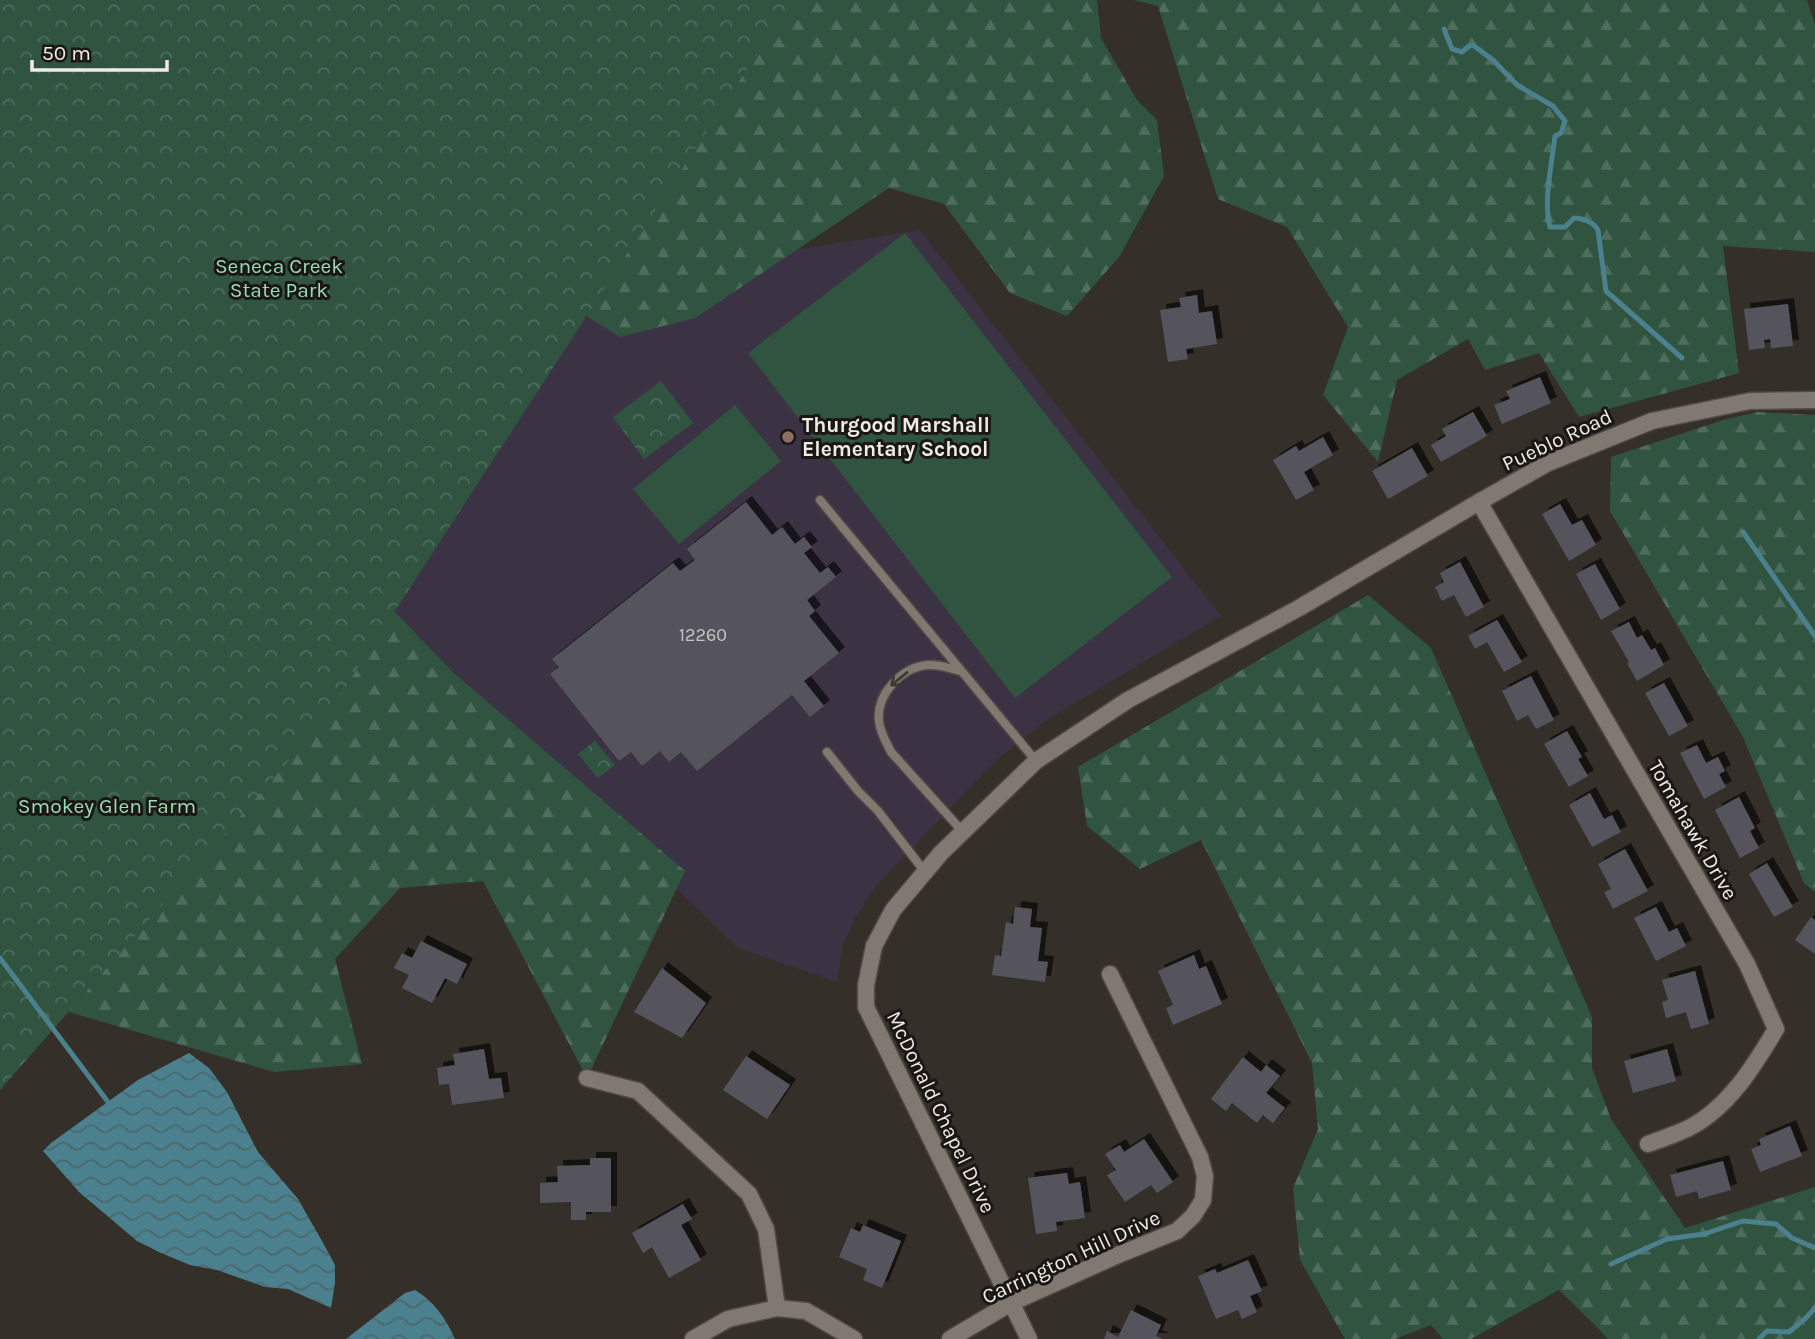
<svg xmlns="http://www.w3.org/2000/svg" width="1815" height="1339" font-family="Karla,sans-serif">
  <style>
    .education { fill: #3b3343 }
    .green { fill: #315441 }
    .forest { fill: url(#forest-firs) }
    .park { fill: url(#park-crowns) }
    .water { fill: url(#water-waves) }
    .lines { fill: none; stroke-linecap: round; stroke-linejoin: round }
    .stream { stroke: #4b818e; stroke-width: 5 }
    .building { fill: #54535c; filter: url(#shadow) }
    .lane-casing { stroke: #4f4a44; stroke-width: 11 }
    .street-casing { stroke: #4f4a44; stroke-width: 19 }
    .lane { stroke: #807972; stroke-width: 8 }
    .street { stroke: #807972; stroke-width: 16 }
    .oneway { stroke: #3e3935 }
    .education-dot { fill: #8d6e63; stroke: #1a1714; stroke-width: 2.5 }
    .labels { text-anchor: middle; stroke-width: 6; stroke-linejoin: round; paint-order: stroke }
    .number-label { font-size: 18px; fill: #c8c6c4 }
    .park-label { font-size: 21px; fill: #97ddb5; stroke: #1a1714 }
    .poi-label { font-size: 21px; font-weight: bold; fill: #efece7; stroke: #1a1714; text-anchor: start }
    .street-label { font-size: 21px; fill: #efece7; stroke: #1a1714 }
  </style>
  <defs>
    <pattern id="forest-firs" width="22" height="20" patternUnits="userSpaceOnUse" patternTransform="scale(1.75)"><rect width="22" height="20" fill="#315441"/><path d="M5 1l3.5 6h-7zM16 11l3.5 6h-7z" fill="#4f6d5c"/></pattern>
    <pattern id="park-crowns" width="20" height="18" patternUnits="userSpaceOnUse" patternTransform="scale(1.75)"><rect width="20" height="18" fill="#315441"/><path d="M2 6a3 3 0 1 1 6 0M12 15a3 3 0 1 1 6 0" fill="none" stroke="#4f6d5c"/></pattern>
    <pattern id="water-waves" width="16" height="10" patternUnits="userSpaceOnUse" patternTransform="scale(1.75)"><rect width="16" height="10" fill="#4b818e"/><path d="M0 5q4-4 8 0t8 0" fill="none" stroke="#4a676d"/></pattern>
    <filter id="shadow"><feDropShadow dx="6" dy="-6" stdDeviation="0" flood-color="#0009"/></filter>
  </defs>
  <rect width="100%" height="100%" fill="#342f28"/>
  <!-- education -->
  <path class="education" d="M624,226L702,265L920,230L1221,616L1050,718L1001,756L879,882L854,920L843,946L837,982L738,948L512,730L391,609Z"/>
  <!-- green -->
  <g class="green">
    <path d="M905,233L1172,577L1015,698L748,353Z"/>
    <path d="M735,405L781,461L679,544L633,489Z"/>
  </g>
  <!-- forest -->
  <g class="forest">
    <path d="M0,0H1097L1101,38L1137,100L1157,120L1164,176L1119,257L1067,316L1010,293L944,204L889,188L695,318L620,337L585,315L392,609L454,673L685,871L587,1078L483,881L400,888L335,959L362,1064L274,1072L38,1003Z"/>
    <path d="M1134,0H1807L1815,25V252L1723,246L1739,373L1579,417L1539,353L1485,370L1468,339L1397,380L1378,462L1323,395L1348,327L1287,227L1218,199L1158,6Z"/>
    <path d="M1757,412L1815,415V892L1804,883L1743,737L1610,511L1611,457L1723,420Z"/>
    <path d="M1368,595L1431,648L1592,1017V1068L1611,1119L1685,1228L1815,1187V1339H1608L1597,1327L1559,1290L1471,1339H1443L1431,1325L1395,1339H1345L1300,1260L1293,1188L1318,1129L1312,1063L1201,840L1140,869L1087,826L1078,767Z"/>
  </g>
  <!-- park -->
  <g class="park">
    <path d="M0,0H792L322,723L0,1090Z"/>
    <path d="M661,381L693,423L644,459L613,417Z"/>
    <path d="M595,741L615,765L598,778L578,754Z"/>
  </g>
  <!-- water -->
  <g class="water">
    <path d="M189,1053L209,1068L227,1092L258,1152L298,1199L322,1241L335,1265V1283L331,1308L288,1289L265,1287L217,1270L190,1265L161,1253L137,1241L79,1192L43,1151L51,1143L138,1080Z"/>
    <path d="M415,1290C434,1301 446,1319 455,1339H346L405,1293Z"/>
  </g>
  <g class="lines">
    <!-- stream -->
    <g class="stream">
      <path d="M1444,29L1452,49L1462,52L1469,46L1473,45L1494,61L1517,85L1553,106L1565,121L1561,133L1555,136C1552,162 1543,203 1550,227H1565L1574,218C1582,218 1594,222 1598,230L1606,291L1682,358"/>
      <path d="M1743,532L1815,636"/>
      <path d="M0,958L108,1102"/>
      <path d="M1611,1264L1667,1239L1704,1234L1743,1221L1776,1224L1792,1238L1815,1248"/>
      <path d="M1759,1339L1767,1331L1789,1332L1805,1319L1815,1308"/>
    </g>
  </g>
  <!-- building -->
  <g class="building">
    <path d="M1197,295L1199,313L1212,311L1217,344L1186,349L1188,359L1168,362L1160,310L1181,307L1179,298Z"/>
    <path d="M1788,304L1793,346L1771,348L1770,339L1764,340L1765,348L1749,350L1744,309Z"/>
    <path d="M1540,377L1551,403L1502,424L1494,405L1510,399L1506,391Z"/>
    <path d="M1473,412L1487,436L1441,462L1431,445L1446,436L1442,429Z"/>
    <path d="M1323,437L1333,455L1304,472L1314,490L1296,500L1273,460L1296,446L1299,451Z"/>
    <path d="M1412,448L1428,476L1388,499L1372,471Z"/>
    <path d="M746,502L772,535L782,527L795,544L804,537L812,547L804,553L820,573L828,567L836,577L807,600L815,611L809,616L839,653L804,681L824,706L810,717L792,695L697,771L681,752L669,762L660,751L642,766L631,752L619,761L550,674L559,667L552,659L673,563L680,571L695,560L687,549Z"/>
    <path d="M1560,504L1572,525L1582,520L1596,545L1569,561L1542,514Z"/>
    <path d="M1460,562L1484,607L1466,617L1454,595L1442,601L1435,587L1444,582L1440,573Z"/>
    <path d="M1595,564L1620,609L1601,620L1576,574Z"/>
    <path d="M1497,620L1522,662L1504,672L1487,642L1475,649L1468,636Z"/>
    <path d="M1629,622L1637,638L1642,635L1651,650L1655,648L1664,665L1637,681L1627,663L1629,662L1611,631Z"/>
    <path d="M1531,676L1554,720L1536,729L1528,715L1517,721L1502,691Z"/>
    <path d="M1664,683L1688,726L1669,736L1645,693Z"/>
    <path d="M1567,731L1582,757L1578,759L1588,776L1569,787L1544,744Z"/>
    <path d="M1697,745L1706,763L1718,757L1725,771L1719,774L1726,787L1704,799L1680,753Z"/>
    <path d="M1590,793L1604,819L1612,815L1621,832L1592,847L1569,805Z"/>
    <path d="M1739,797L1755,828L1750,831L1759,848L1740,858L1715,810Z"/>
    <path d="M1625,849L1648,891L1613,909L1604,892L1611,889L1598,864Z"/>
    <path d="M1767,863L1793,907L1774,917L1749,874Z"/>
    <path d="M1015,907L1032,909L1030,927L1042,928L1038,961L1048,962L1045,982L992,975L995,955L1001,956L1006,922L1013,924Z"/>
    <path d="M1656,907L1669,932L1677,928L1686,946L1656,961L1634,918Z"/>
    <path d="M1811,917L1815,920V954L1795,940Z"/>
    <path d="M421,941L467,964L457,984L445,978L432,1003L402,988L409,975L394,968L402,953L412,958Z"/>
    <path d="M1194,955L1199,969L1206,966L1222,1004L1173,1025L1166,1008L1173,1005L1158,971Z"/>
    <path d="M662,968L706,1003L682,1038L634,1012Z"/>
    <path d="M1695,971L1709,1024L1691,1029L1686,1012L1666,1018L1662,1002L1668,1000L1662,980Z"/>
    <path d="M484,1049L489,1079L501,1078L504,1098L452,1105L449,1084L439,1085L437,1068L455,1065L453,1054Z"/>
    <path d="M1667,1049L1676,1081L1633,1093L1624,1061Z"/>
    <path d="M746,1056L790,1085L767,1119L723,1090Z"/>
    <path d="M1243,1057L1261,1072L1266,1065L1280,1076L1266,1093L1285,1108L1273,1123L1263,1115L1257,1123L1232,1103L1226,1111L1211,1099Z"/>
    <path d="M1790,1126L1802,1156L1760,1172L1751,1149L1761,1145L1759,1139Z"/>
    <path d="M1144,1139L1173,1182L1157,1193L1151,1185L1125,1202L1107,1175L1116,1170L1105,1154L1120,1145L1124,1152Z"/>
    <path d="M590,1158H611V1212H586V1220H571V1202L540,1203V1183L558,1182L557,1166L590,1165Z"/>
    <path d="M1723,1161L1731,1190L1699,1199L1697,1191L1676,1197L1670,1175Z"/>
    <path d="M1067,1173L1069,1184L1080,1182L1085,1218L1056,1222L1057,1231L1036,1234L1028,1178Z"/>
    <path d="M683,1204L692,1219L681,1225L701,1260L669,1278L652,1247L643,1253L632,1233Z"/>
    <path d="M863,1225L901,1241L882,1288L863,1280L867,1269L839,1257L851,1228L860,1232Z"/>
    <path d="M1248,1260L1262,1291L1250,1296L1257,1312L1242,1319L1238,1310L1216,1319L1198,1276L1215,1269L1217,1273Z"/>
    <path d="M1131,1310L1161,1325L1156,1336L1163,1339H1104L1107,1331L1118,1337Z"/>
  </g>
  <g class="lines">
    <defs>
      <g id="lane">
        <path d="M820,500L1036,761"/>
        <path d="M960,671C949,668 939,664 928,665C901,667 876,695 879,721C880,732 886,742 891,752L963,832"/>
        <path d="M827,752L858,791L878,811L925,872"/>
      </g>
      <g id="street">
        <path d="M1479,502L1747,964L1776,1029C1754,1066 1729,1107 1689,1128C1676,1134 1662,1139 1648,1144"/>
        <path d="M587,1078L638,1091L749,1194L766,1229L777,1308"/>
        <path d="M693,1339L728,1319L777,1308L806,1311L854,1339"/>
        <path d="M950,1339L1011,1303L1118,1255L1177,1231L1193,1216L1203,1200L1205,1176L1200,1157L1110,974"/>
        <path d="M1029,1339L866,1007V985L874,946L893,910L941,853L1036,761L1128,700L1299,608L1479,502L1548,463L1652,421L1750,401L1815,400"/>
      </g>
    </defs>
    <!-- lane casing -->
    <use href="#lane" class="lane-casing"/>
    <!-- street casing -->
    <use href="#street" class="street-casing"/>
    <!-- lane -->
    <use href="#lane" class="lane"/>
    <!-- street -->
    <use href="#street" class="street"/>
  </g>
  <!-- one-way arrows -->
  <defs><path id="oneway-shaft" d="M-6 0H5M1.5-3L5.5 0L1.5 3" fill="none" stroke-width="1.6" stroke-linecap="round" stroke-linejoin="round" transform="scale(1.75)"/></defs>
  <use class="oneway" href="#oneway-shaft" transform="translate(899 679) rotate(141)"/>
  <!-- markers -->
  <circle class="education-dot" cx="788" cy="437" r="7"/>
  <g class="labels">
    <!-- number labels -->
    <g class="number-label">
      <text x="703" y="641">12260</text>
    </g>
    <!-- park labels -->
    <g class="park-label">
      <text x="279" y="273">Seneca Creek<tspan x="279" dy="24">State Park</tspan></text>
      <text x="107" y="813">Smokey Glen Farm</text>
    </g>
    <!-- poi labels -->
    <g class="poi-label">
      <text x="802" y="432">Thurgood Marshall<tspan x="802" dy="24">Elementary School</tspan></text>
    </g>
    <!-- street labels -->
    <g class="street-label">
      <text transform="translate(1557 440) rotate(-25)" y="7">Pueblo Road</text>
      <text transform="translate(1693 830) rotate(60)" y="7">Tomahawk Drive</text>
      <text transform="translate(941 1112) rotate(64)" y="7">McDonald Chapel Drive</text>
      <text transform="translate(1071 1257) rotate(-25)" y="7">Carrington Hill Drive</text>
    </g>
  </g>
  <!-- scale -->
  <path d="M32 60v10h135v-10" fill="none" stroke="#efece7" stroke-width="3.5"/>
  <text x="42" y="60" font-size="21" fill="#efece7" stroke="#1a1714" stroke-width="5" paint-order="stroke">50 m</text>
</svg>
